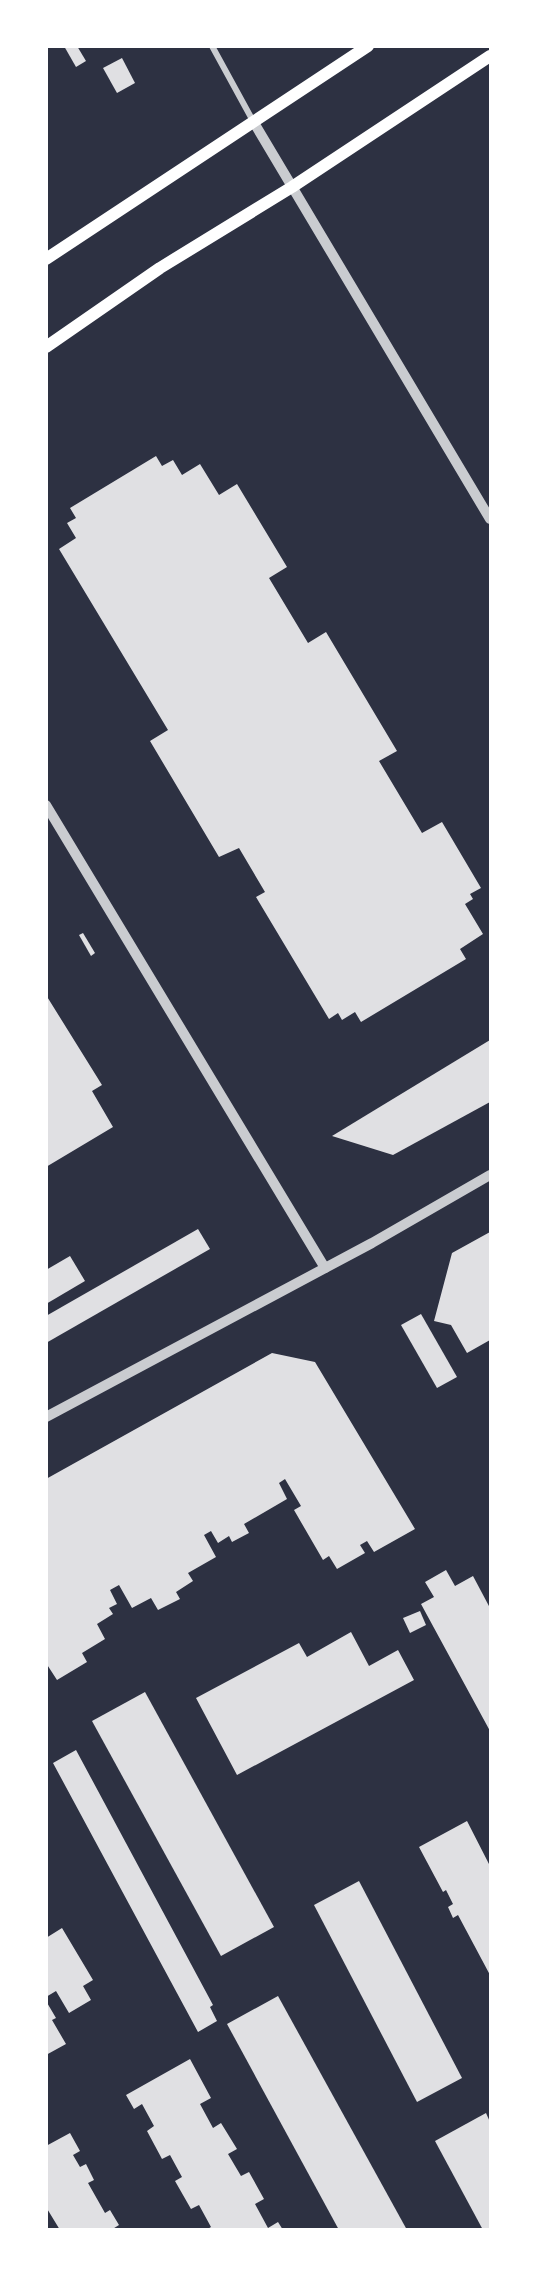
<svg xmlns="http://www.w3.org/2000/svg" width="537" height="2276" font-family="Karla,sans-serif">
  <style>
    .building { fill: #e0e0e3 }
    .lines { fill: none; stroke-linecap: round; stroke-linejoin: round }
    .minor { stroke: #caccd0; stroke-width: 6 }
    .tertiary { stroke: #caccd0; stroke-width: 10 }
    .secondary { stroke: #fff; stroke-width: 12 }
  </style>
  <rect width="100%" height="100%" fill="#2d3142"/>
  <!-- building -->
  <g class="building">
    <path d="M64,46H77L86,61L76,67Z"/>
    <path d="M122,58L135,83L117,93L103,68Z"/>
    <path d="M156,456L162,466L173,460L182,475L200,464L219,495L237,484L287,567L269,578L308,643L326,632L397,751L379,761L422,833L442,822L481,888L470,894L473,899L465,904L483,934L460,949L466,959L361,1022L355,1012L342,1020L338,1013L329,1019L256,897L265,892L239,848L219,857L150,741L168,730L59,549L76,538L67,523L76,518L70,508Z"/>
    <path d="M83,933L95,953L91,956L79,935Z"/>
    <path d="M46,995L102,1085L92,1091L113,1127L46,1167Z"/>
    <path d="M490,1040V1102L393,1155L332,1136Z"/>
    <path d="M198,1229L210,1249L46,1343V1316Z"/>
    <path d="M490,1232V1340L467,1353L451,1325L434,1321L452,1253Z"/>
    <path d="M70,1256L85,1281L46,1304V1270Z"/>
    <path d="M421,1314L457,1377L437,1388L401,1325Z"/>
    <path d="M272,1353L315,1362L415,1529L374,1552L367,1541L360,1545L365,1553L337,1569L329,1556L323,1560L294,1510L301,1506L285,1479L279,1483L287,1499L244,1524L249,1533L232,1542L229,1536L218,1543L211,1531L204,1535L216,1557L188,1573L193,1581L176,1592L180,1599L158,1610L151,1598L132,1608L119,1585L110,1590L117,1604L109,1608L113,1614L97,1624L105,1639L82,1653L87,1662L57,1680L46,1663V1479Z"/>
    <path d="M446,1570L455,1586L473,1576L490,1608V1731L421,1604L434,1597L425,1582Z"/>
    <path d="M420,1611L426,1625L410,1633L403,1618Z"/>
    <path d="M351,1632L369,1666L398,1650L414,1680L237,1775L196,1698L299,1643L307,1657Z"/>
    <path d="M145,1692L274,1927L221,1956L92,1721Z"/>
    <path d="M76,1750L213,2005L210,2007L217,2021L198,2032L53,1763Z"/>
    <path d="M467,1821L490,1866V1975L458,1915L453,1918L448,1907L453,1904L446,1890L443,1892L419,1847Z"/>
    <path d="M359,1881L462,2078L417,2102L314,1905Z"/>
    <path d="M62,1928L93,1980L83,1986L91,2000L69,2013L56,1991L46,1997V1938Z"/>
    <path d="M278,1996L407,2230H339L227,2024Z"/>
    <path d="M46,2001L56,2018L52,2020L66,2044L46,2055Z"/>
    <path d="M190,2059L211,2098L200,2104L213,2128L221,2123L237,2149L228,2154L241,2176L249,2172L264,2199L255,2204L268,2228L278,2222L283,2230H206L211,2227L199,2205L191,2209L175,2181L182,2177L170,2155L162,2159L147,2131L154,2126L142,2104L134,2109L126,2095Z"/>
    <path d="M486,2113L490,2122V2230H483L435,2141Z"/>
    <path d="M70,2133L80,2151L73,2155L80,2167L86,2164L94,2180L88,2183L105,2213L110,2210L119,2225L111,2230H60L46,2207V2146Z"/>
  </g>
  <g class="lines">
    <!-- minor -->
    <path class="minor" d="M212,46L253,121"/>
    <!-- tertiary -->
    <g class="tertiary">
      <path d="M253,121L490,519"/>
      <path d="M46,805L325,1268"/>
      <path d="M46,1417L372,1243L490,1175"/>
    </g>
    <!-- secondary -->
    <g class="secondary">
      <path d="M46,259L368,46"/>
      <path d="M46,347L160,268L292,187L490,56"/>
    </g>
  </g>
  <!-- border -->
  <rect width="537" height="2276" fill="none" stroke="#ffffff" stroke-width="96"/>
</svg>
